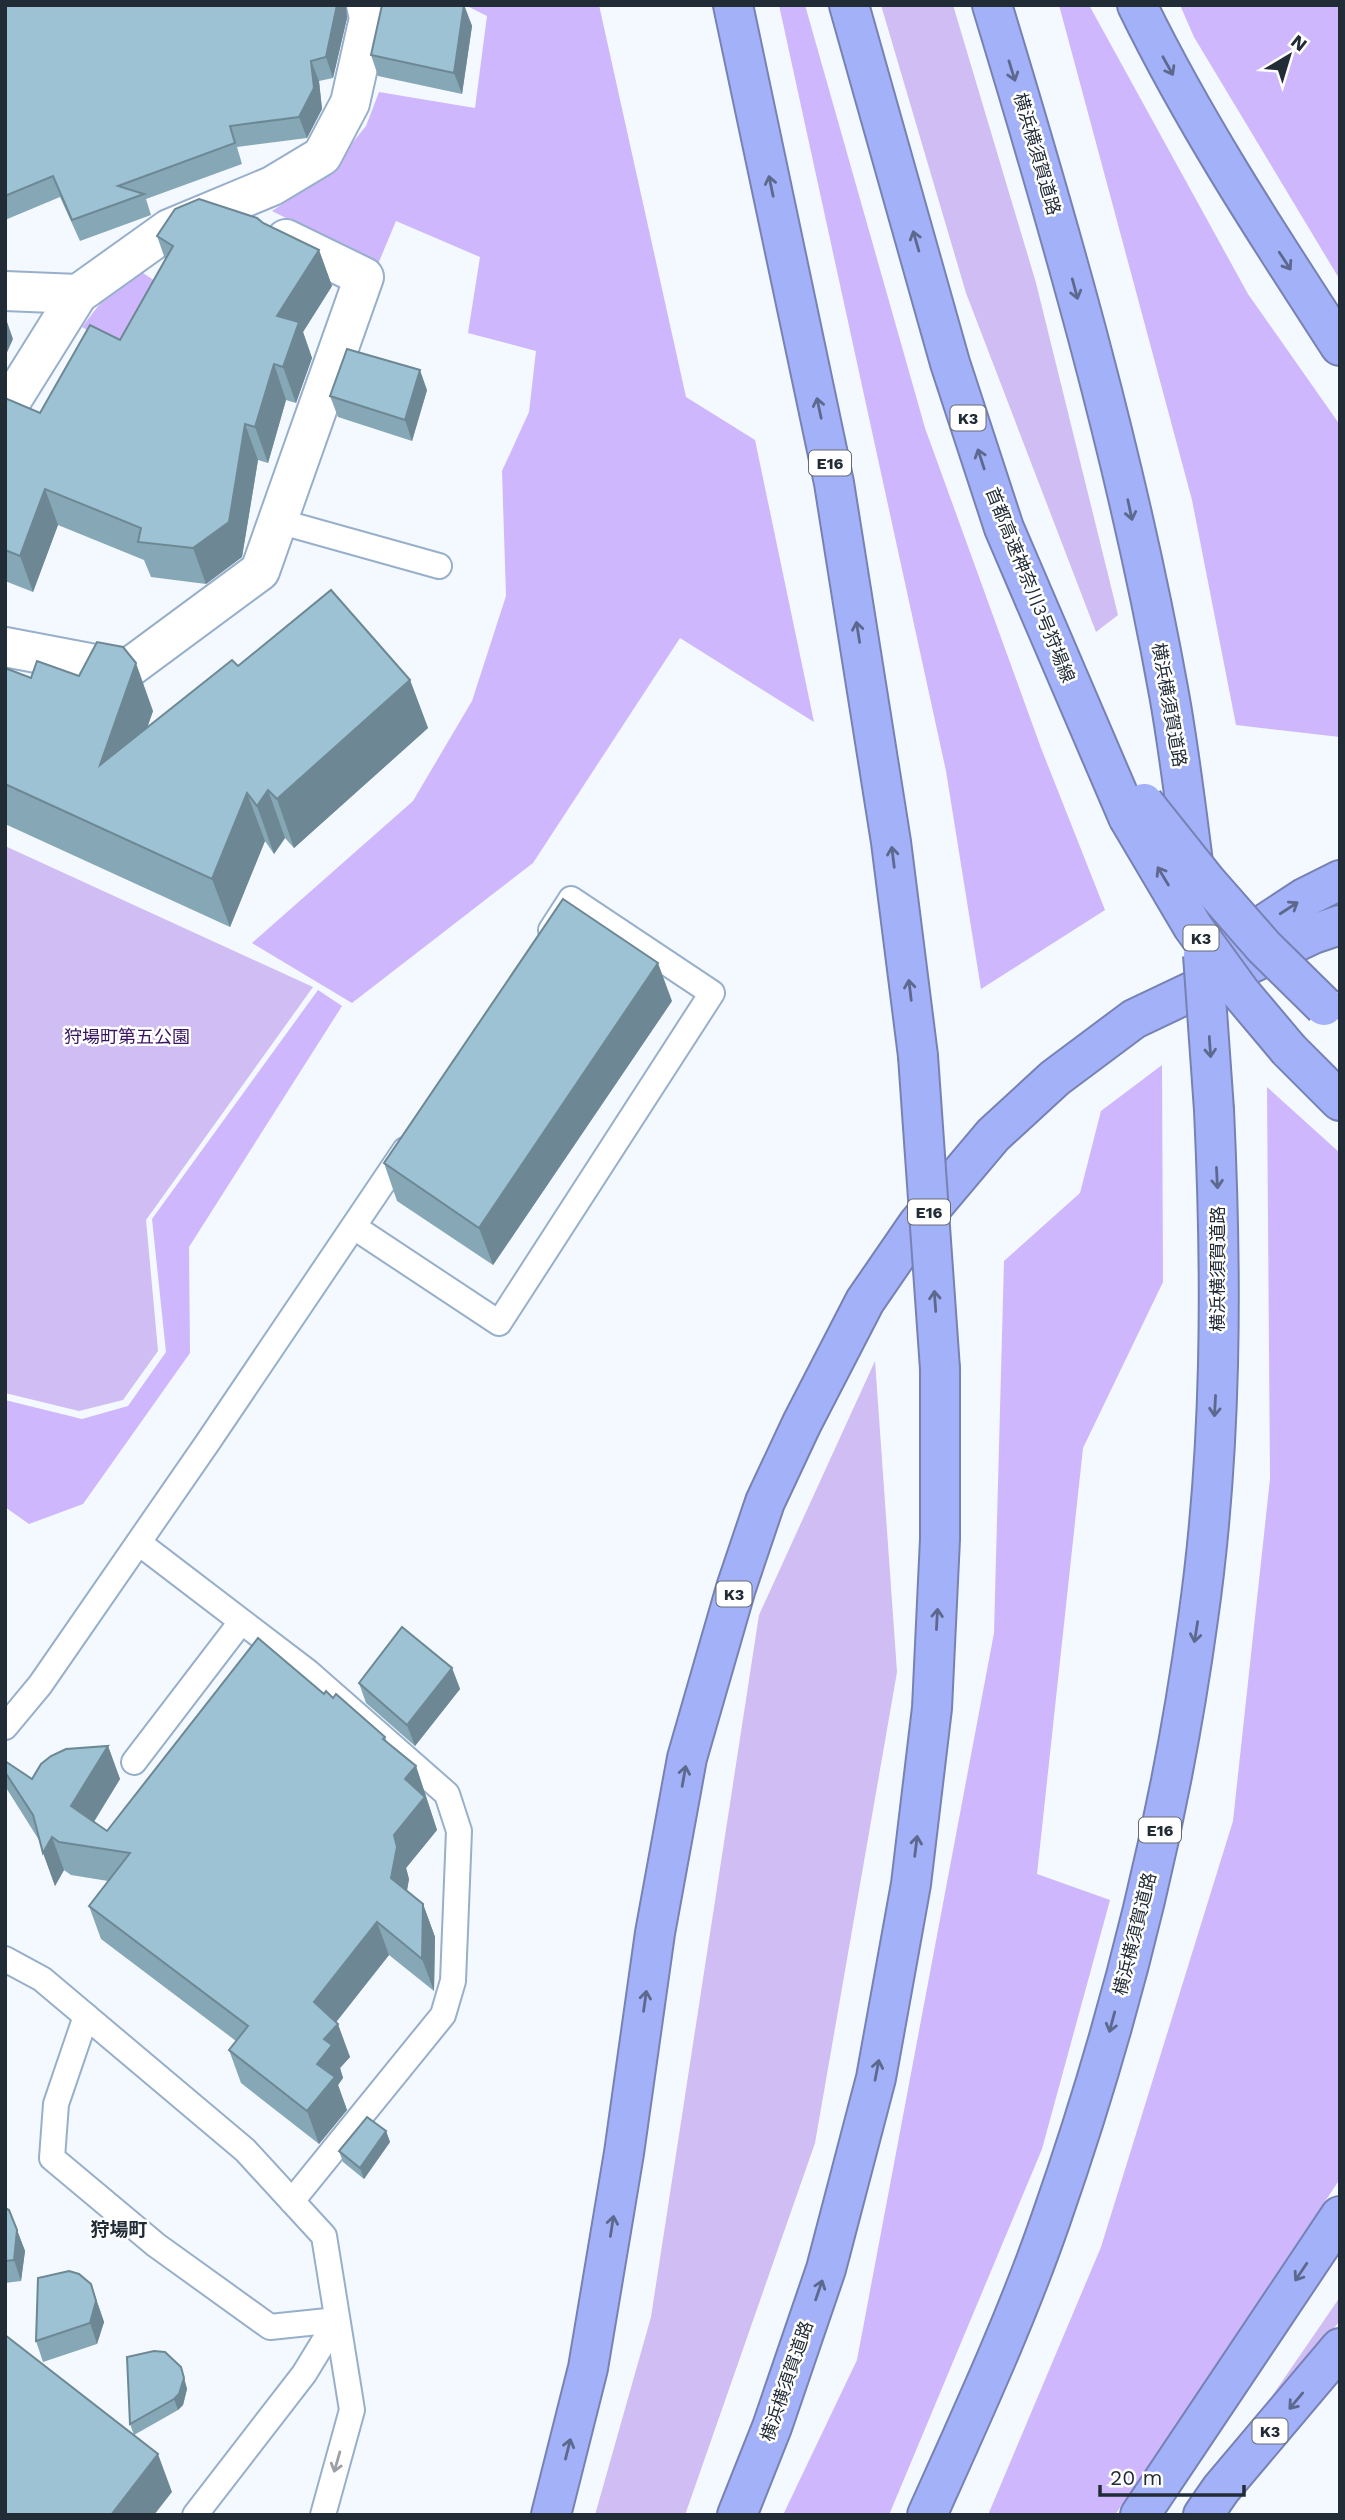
<svg xmlns="http://www.w3.org/2000/svg" width="1345" height="2520" font-family="'Work Sans','Noto Sans JP',sans-serif">
  <style>
    .green { fill: #cfbdf3 }
    .forest { fill: #ceb7fd }
    .lines { fill: none; stroke-linecap: round; stroke-linejoin: round }
    .lane-casing { stroke: #97afcb; stroke-width: 28 }
    .street-casing { stroke: #97afcb; stroke-width: 42 }
    .highway-casing { stroke: #7682b4; stroke-width: 42 }
    .lane { stroke: #fff; stroke-width: 24 }
    .street { stroke: #fff; stroke-width: 38 }
    .highway { stroke: #a3b1f8; stroke-width: 38 }
    .highway-bridge-casing { stroke: #7682b4; stroke-width: 42; stroke-linecap: butt }
    .highway-bridge { stroke: #a3b1f8; stroke-width: 38 }
    .wall { fill: #86a7b5 }
    .shaded-wall { fill: #6d8894 }
    .building { fill: #9cc2d3; stroke: #6d8894; stroke-width: 2 }
    .oneway { stroke: #5c688d }
    .oneway2 { stroke: #9ca0a5 }
    .labels { text-anchor: middle; stroke-width: 5; stroke-linejoin: round; paint-order: stroke }
    .shield { fill: #fff; stroke: #646b72; stroke-width: 2 }
    .shield-label { font-size: 16px; font-weight: bold; fill: #222c36 }
    .street-label { font-size: 18px; fill: #222c36; stroke: #fff }
    .park-label { font-size: 18px; fill: #381362; stroke: #fff }
    .neighbourhood-label { font-size: 19px; font-weight: bold; fill: #222c36; stroke: #fff }
  </style>
  <rect width="100%" height="100%" fill="#f3f9fe"/>
  <!-- green -->
  <g class="green">
    <path d="M881,5H953L1036,283L1118,615L1096,632L966,293Z"/>
    <path d="M5,846L313,987L146,1220L158,1351L123,1400L79,1411L5,1393Z"/>
    <path d="M875,1361L897,1672L815,2143L685,2515H595L651,2317L759,1615Z"/>
    <path d="M1340,2297V2321L1257,2418Z"/>
  </g>
  <!-- forest -->
  <g class="forest">
    <path d="M465,5H599L686,397L755,440L814,722L680,638L533,863L352,1003L252,943L413,801L472,701L506,596L502,471L529,412L536,351L468,333L480,257L396,221L378,264L272,211L326,175L366,126L379,92L475,108L487,16Z"/>
    <path d="M779,5H805L925,428L1041,748L1105,910L981,989L946,771Z"/>
    <path d="M1059,5H1089L1248,294L1340,425V737L1236,725L1192,500Z"/>
    <path d="M1180,5H1340V280L1194,37Z"/>
    <path d="M140,271L167,289L129,355L82,327L109,292Z"/>
    <path d="M318,990L342,1006L189,1247L190,1353L83,1504L29,1524L5,1507V1400L82,1419L128,1406L166,1352L152,1219Z"/>
    <path d="M1162,1065L1163,1282L1083,1448L1037,1874L1110,1900L1042,2149L889,2515H783L857,2360L994,1633L1004,1261L1080,1193L1101,1111Z"/>
    <path d="M1267,1087L1340,1153V2179L1115,2515H988L1101,2247L1233,1821L1270,1479Z"/>
  </g>
  <g class="lines">
    <defs>
      <g id="lane">
        <path d="M278,521L439,566"/>
        <path d="M354,1227L499,1323L712,993L571,899L551,930"/>
        <path d="M139,1543L308,1672L447,1794L459,1831L453,1981L443,2015L292,2201"/>
        <path d="M5,1727L40,1685L208,1442L405,1150"/>
        <path d="M134,1762L241,1622"/>
        <path d="M5,1959L42,1979L245,2150L324,2236L352,2410L323,2515"/>
        <path d="M86,2016L56,2104L52,2158L156,2245L270,2327L337,2320"/>
        <path d="M195,2515L304,2374L337,2320"/>
      </g>
      <g id="street">
        <path d="M5,291L78,294"/>
        <path d="M5,411L78,294L169,229L272,186L322,156L350,103L369,18L366,5"/>
        <path d="M5,647L126,670L260,571L364,277L286,239"/>
      </g>
      <g id="highway">
        <path d="M733,5L834,483L891,842L918,1056"/>
        <path d="M849,5L950,363L1004,528L1128,817"/>
        <path d="M992,5C1061,232 1127,461 1169,694C1180,755 1187,817 1195,878"/>
        <path d="M1137,5C1195,124 1268,235 1340,346"/>
        <path d="M1225,950L1304,898L1340,880"/>
        <path d="M1289,1050L1340,1101"/>
        <path d="M551,2515L588,2368L624,2153L655,1933L687,1758L736,1588L765,1502L802,1423L865,1301L918,1224L993,1135L1055,1078L1134,1019L1313,934L1340,925"/>
        <path d="M737,2515L772,2427L826,2269L876,2078L911,1884L932,1708L940,1539V1369"/>
        <path d="M927,2515C971,2417 1016,2320 1051,2219C1119,2025 1170,1823 1198,1619C1222,1451 1222,1279 1214,1110"/>
        <path d="M1140,2515L1340,2216"/>
        <path d="M1203,2515L1221,2489L1340,2348"/>
      </g>
    </defs>
    <!-- lane casing -->
    <use href="#lane" class="lane-casing"/>
    <!-- street casing -->
    <use href="#street" class="street-casing"/>
    <!-- highway casing -->
    <use href="#highway" class="highway-casing"/>
    <!-- lane -->
    <use href="#lane" class="lane"/>
    <!-- street -->
    <use href="#street" class="street"/>
    <!-- highway -->
    <use href="#highway" class="highway"/>
    <defs>
      <g id="highway-bridge">
        <path d="M1144,803L1207,882L1264,947L1324,1006"/>
        <path d="M1128,817L1193,927L1241,993L1289,1050"/>
        <path d="M1203,955L1214,1110"/>
        <path d="M918,1056L940,1369"/>
      </g>
    </defs>
    <!-- highway-bridge casing -->
    <use href="#highway-bridge" class="highway-bridge-casing"/>
    <!-- highway-bridge -->
    <use href="#highway-bridge" class="highway-bridge"/>
  </g>
  <!-- wall -->
  <g class="wall">
    <path d="M5,5H346L347,18L333,78L319,81L322,109L307,138L237,147L242,164L146,199L151,215L80,241L60,197L5,220Z"/>
    <path d="M464,5L472,26L462,94L378,76L371,55Z"/>
    <path d="M263,223L319,250L332,286L303,332L312,358L296,403L286,400L268,463L258,460L242,557L206,584L151,577L144,560L58,525L33,592L5,581V398L40,413L120,340L165,259L157,236Z"/>
    <path d="M427,390L412,441L338,417L330,396Z"/>
    <path d="M238,666L410,680L428,728L294,848L285,838L274,854L265,841L230,927L5,824V668L31,678L153,711L147,727Z"/>
    <path d="M672,1001L493,1265L397,1201L384,1163Z"/>
    <path d="M452,1668L460,1689L415,1746L366,1703L359,1683Z"/>
    <path d="M324,1694L385,1737L387,1742L416,1766L437,1830L406,1868L409,1879L407,1891L423,1904L435,1937L434,1991L389,1955L336,2022L350,2057L340,2068L343,2078L338,2085L347,2110L319,2144L241,2083L229,2050L236,2041L101,1939L89,1906L108,1881L71,1875L64,1870L55,1886L39,1840L5,1786V1761L32,1779L108,1746L120,1779L94,1822L107,1831Z"/>
    <path d="M386,2131L390,2142L364,2179L343,2162L339,2151Z"/>
    <path d="M5,2208L17,2230L25,2251L21,2281L5,2283Z"/>
    <path d="M91,2284L104,2322L97,2344L43,2362L36,2341Z"/>
    <path d="M181,2367L187,2389L183,2405L178,2410L134,2435L130,2424Z"/>
  </g>
  <!-- shaded-wall -->
  <g class="shaded-wall">
    <path d="M337,5H346L347,18L333,78L326,57Z"/>
    <path d="M464,5L472,26L462,94L454,73Z"/>
    <path d="M311,61L319,81L322,109L307,138L299,117Z"/>
    <path d="M319,250L332,286L303,332L312,358L296,403L283,367L277,316Z"/>
    <path d="M5,316L13,339L5,357Z"/>
    <path d="M274,364L286,400L268,463L255,427Z"/>
    <path d="M420,370L427,390L412,441L405,420Z"/>
    <path d="M245,424L258,460L242,557L206,584L193,548Z"/>
    <path d="M45,489L58,525L33,592L20,556Z"/>
    <path d="M136,663L153,711L118,813L100,765Z"/>
    <path d="M410,680L428,728L294,848L277,799Z"/>
    <path d="M268,790L285,838L274,854L257,806Z"/>
    <path d="M247,793L265,841L230,927L212,879Z"/>
    <path d="M658,963L672,1001L493,1265L479,1228Z"/>
    <path d="M452,1668L460,1689L415,1746L407,1725Z"/>
    <path d="M108,1746L120,1779L83,1839L71,1806Z"/>
    <path d="M416,1766L437,1830L406,1868L409,1879L403,1911L391,1878L394,1835L405,1779Z"/>
    <path d="M52,1837L64,1870L55,1886L43,1853Z"/>
    <path d="M423,1904L435,1937L434,1991L422,1959Z"/>
    <path d="M377,1922L389,1955L326,2035L314,2002Z"/>
    <path d="M338,2024L350,2057L340,2068L343,2078L338,2085L347,2110L319,2144L307,2111L317,2064L324,2039Z"/>
    <path d="M386,2131L390,2142L364,2179L360,2168Z"/>
    <path d="M17,2230L25,2251L21,2281L14,2260Z"/>
    <path d="M91,2284L104,2322L97,2344L90,2323Z"/>
    <path d="M181,2367L187,2389L183,2405L178,2410L174,2399Z"/>
    <path d="M158,2454L172,2492L154,2515H111Z"/>
  </g>
  <!-- building -->
  <g class="building">
    <path d="M5,5H337L326,57L311,61L314,88L299,117L230,126L235,143L118,186L144,194L72,220L53,176L5,196Z"/>
    <path d="M382,5H464L454,73L371,55Z"/>
    <path d="M199,199L257,218L263,223L319,250L277,316L299,322L283,367L274,364L255,427L245,424L229,522L193,548L138,542L141,528L45,489L20,556L5,550V398L40,413L90,325L120,340L173,246L157,236L175,209Z"/>
    <path d="M347,349L420,370L405,420L330,396Z"/>
    <path d="M331,590L410,680L277,799L268,790L257,806L247,793L212,879L5,784V668L31,678L37,661L79,676L97,642L123,647L136,663L100,765L232,660L238,666Z"/>
    <path d="M563,899L658,963L479,1228L384,1163Z"/>
    <path d="M402,1627L452,1668L407,1725L359,1683Z"/>
    <path d="M258,1638L324,1694L326,1691L333,1698L336,1694L385,1737L383,1739L416,1766L405,1779L425,1797L394,1835L397,1847L391,1878L423,1904L422,1959L377,1922L314,2002L338,2024L324,2039L332,2045L317,2064L335,2077L307,2111L229,2050L248,2026L89,1906L130,1853L59,1842L52,1837L43,1853L33,1815L5,1772V1761L32,1779L41,1764L51,1756L66,1749L108,1746L71,1806L107,1831Z"/>
    <path d="M367,2117L386,2131L360,2168L339,2151Z"/>
    <path d="M5,2208L9,2210L17,2230L14,2260L5,2261Z"/>
    <path d="M69,2271L79,2274L91,2284L96,2301L90,2323L36,2341L38,2278Z"/>
    <path d="M5,2335L158,2454L111,2515H5Z"/>
    <path d="M154,2351L165,2352L181,2367L184,2378L179,2394L174,2399L130,2424L127,2357Z"/>
  </g>
  <!-- one-way arrows -->
  <defs><path id="oneway-shaft" d="M-6 0H5M1.5-3L5.5 0L1.5 3" fill="none" stroke-width="1.6" stroke-linecap="round" stroke-linejoin="round" transform="scale(1.75)"/></defs>
  <g class="oneway">
    <use href="#oneway-shaft" transform="translate(1168 66) rotate(61)"/>
    <use href="#oneway-shaft" transform="translate(1012 71) rotate(73)"/>
    <use href="#oneway-shaft" transform="translate(771 186) rotate(-102)"/>
    <use href="#oneway-shaft" transform="translate(916 241) rotate(-106)"/>
    <use href="#oneway-shaft" transform="translate(1285 261) rotate(57)"/>
    <use href="#oneway-shaft" transform="translate(1075 289) rotate(75)"/>
    <use href="#oneway-shaft" transform="translate(819 408) rotate(-102)"/>
    <use href="#oneway-shaft" transform="translate(981 459) rotate(-108)"/>
    <use href="#oneway-shaft" transform="translate(1130 510) rotate(78)"/>
    <use href="#oneway-shaft" transform="translate(858 632) rotate(-99)"/>
    <use href="#oneway-shaft" transform="translate(893 857) rotate(-97)"/>
    <use href="#oneway-shaft" transform="translate(1163 876) rotate(-121)"/>
    <use href="#oneway-shaft" transform="translate(1289 908) rotate(-33)"/>
    <use href="#oneway-shaft" transform="translate(910 990) rotate(-97)"/>
    <use href="#oneway-shaft" transform="translate(1210 1047) rotate(86)"/>
    <use href="#oneway-shaft" transform="translate(1217 1178) rotate(87)"/>
    <use href="#oneway-shaft" transform="translate(935 1301) rotate(-94)"/>
    <use href="#oneway-shaft" transform="translate(1215 1406) rotate(93)"/>
    <use href="#oneway-shaft" transform="translate(937 1619) rotate(-87)"/>
    <use href="#oneway-shaft" transform="translate(1196 1632) rotate(99)"/>
    <use href="#oneway-shaft" transform="translate(684 1776) rotate(-80)"/>
    <use href="#oneway-shaft" transform="translate(916 1846) rotate(-83)"/>
    <use href="#oneway-shaft" transform="translate(645 2001) rotate(-82)"/>
    <use href="#oneway-shaft" transform="translate(1112 2022) rotate(105)"/>
    <use href="#oneway-shaft" transform="translate(877 2070) rotate(-79)"/>
    <use href="#oneway-shaft" transform="translate(612 2226) rotate(-81)"/>
    <use href="#oneway-shaft" transform="translate(1301 2272) rotate(124)"/>
    <use href="#oneway-shaft" transform="translate(819 2290) rotate(-71)"/>
    <use href="#oneway-shaft" transform="translate(1296 2401) rotate(130)"/>
    <use href="#oneway-shaft" transform="translate(568 2449) rotate(-76)"/>
  </g>
  <use class="oneway2" href="#oneway-shaft" transform="translate(337 2462) rotate(106)"/>
  <g class="labels">
    <!-- shield labels -->
    <g class="shield">
      <rect x="950.5" y="405.5" width="35" height="25" rx="5"/>
      <rect x="809" y="450.5" width="42" height="25" rx="5"/>
      <rect x="1183.5" y="925.5" width="35" height="25" rx="5"/>
      <rect x="908" y="1199.5" width="42" height="25" rx="5"/>
      <rect x="716.5" y="1581.5" width="35" height="25" rx="5"/>
      <rect x="1139" y="1817.5" width="42" height="25" rx="5"/>
      <rect x="1252.5" y="2418.5" width="35" height="25" rx="5"/>
    </g>
    <g class="shield-label">
      <text x="968" y="424">K3</text>
      <text x="830" y="469">E16</text>
      <text x="1201" y="944">K3</text>
      <text x="929" y="1218">E16</text>
      <text x="734" y="1600">K3</text>
      <text x="1160" y="1836">E16</text>
      <text x="1270" y="2437">K3</text>
    </g>
    <!-- street labels -->
    <g class="street-label">
      <text transform="translate(1037 154) rotate(74)" y="6">横浜横須賀道路</text>
      <text transform="translate(1030 585) rotate(68)" y="6">首都高速神奈川3号狩場線</text>
      <text transform="translate(1169 705) rotate(80)" y="6">横浜横須賀道路</text>
      <text transform="translate(1218 1269) rotate(-90)" y="6">横浜横須賀道路</text>
      <text transform="translate(1135 1934) rotate(-76)" y="6">横浜横須賀道路</text>
      <text transform="translate(787 2381) rotate(-71)" y="6">横浜横須賀道路</text>
    </g>
    <!-- park labels -->
    <g class="park-label">
      <text x="127" y="1043">狩場町第五公園</text>
    </g>
    <!-- neighbourhood labels -->
    <g class="neighbourhood-label">
      <text x="119" y="2236">狩場町</text>
    </g>
  </g>
  <!-- border -->
  <rect width="1345" height="2520" fill="none" stroke="#222c36" stroke-width="14"/>
  <!-- north arrow -->
  <g transform="translate(1289 56) rotate(38)" stroke="#ffffff" stroke-width="5" paint-order="stroke">
  <path d="M0-5L12 26L0 18L-12 26Z" fill="#222c36"/>
  <text y="-10" font-size="19" font-weight="bold" text-anchor="middle" fill="#222c36">N</text>
  </g>
  <!-- scale -->
  <path d="M1100 2485v10h144v-10" fill="none" stroke="#222c36" stroke-width="3.5"/>
  <text x="1110" y="2485" font-size="21" fill="#222c36" stroke="#ffffff" stroke-width="5" paint-order="stroke">20 m</text>
</svg>
